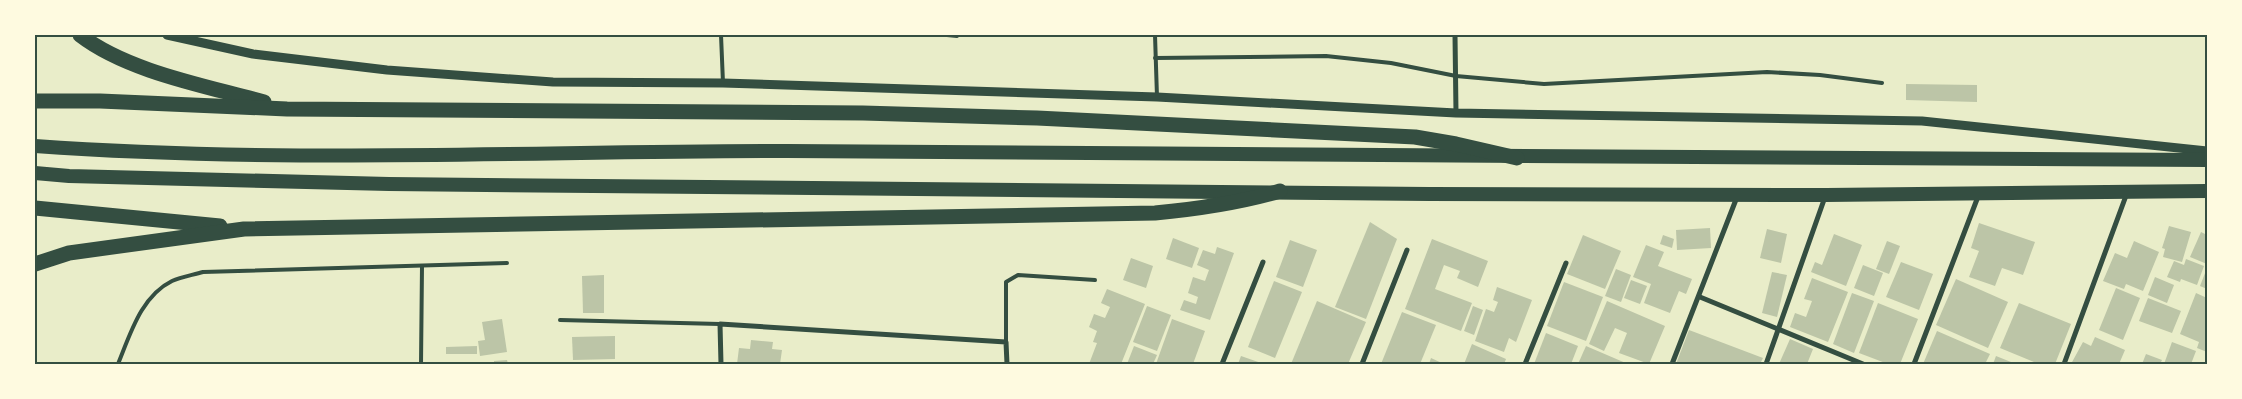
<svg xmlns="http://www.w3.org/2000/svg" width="2242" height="399" font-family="Ubuntu,sans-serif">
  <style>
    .building { fill: #bcc5a7 }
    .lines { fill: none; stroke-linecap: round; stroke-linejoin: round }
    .service { stroke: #344e41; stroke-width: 4 }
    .minor { stroke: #344e41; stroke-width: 5 }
    .tertiary { stroke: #344e41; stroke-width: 9 }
    .trunk { stroke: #344e41; stroke-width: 14 }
    .motorway { stroke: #344e41; stroke-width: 15 }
    .neatline { fill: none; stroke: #344e41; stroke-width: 2 }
  </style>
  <rect width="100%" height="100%" fill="#e9edc9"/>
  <!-- building -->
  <g class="building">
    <path d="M1906,84L1977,85V102L1906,100Z"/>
    <path d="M1370,222L1397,239L1366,319L1335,307Z"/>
    <path d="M1979,223L2035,242L2023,275L2002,268L1995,286L1969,277L1979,251L1971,248Z"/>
    <path d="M2169,226L2191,232L2182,262L2163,257L2165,249L2162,248Z"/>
    <path d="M1710,228L1711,248L1677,250L1676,230Z"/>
    <path d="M1767,229L1787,234L1781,263L1760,258Z"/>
    <path d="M2201,232L2207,235V264L2190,257Z"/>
    <path d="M1834,234L1862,245L1846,286L1811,272L1815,262L1822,265Z"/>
    <path d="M1583,235L1621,251L1605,289L1567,274Z"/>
    <path d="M1663,235L1674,239L1672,248L1660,244Z"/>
    <path d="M1173,238L1199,248L1192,268L1166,259Z"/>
    <path d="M1432,239L1488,261L1478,287L1457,278L1460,271L1444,265L1435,289L1472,303L1461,331L1405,309Z"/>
    <path d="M1290,240L1317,250L1303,287L1276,277Z"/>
    <path d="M1887,241L1900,246L1889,274L1876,269Z"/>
    <path d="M2134,241L2159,252L2143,291L2126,284L2124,289L2103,281L2115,253L2127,258Z"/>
    <path d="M1646,245L1664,252L1658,266L1692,279L1686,294L1679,291L1670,313L1644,303L1651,284L1633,277Z"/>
    <path d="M1217,247L1234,253L1210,320L1180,310L1184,300L1196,304L1198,297L1188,293L1193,277L1205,281L1209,270L1197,265L1203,250L1215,254Z"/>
    <path d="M1131,258L1153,266L1146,288L1123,280Z"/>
    <path d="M2186,259L2204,266L2197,285L2181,279L2180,282L2167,277L2174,261L2184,265Z"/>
    <path d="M1901,262L1933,274L1919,310L1886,297Z"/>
    <path d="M1863,265L1883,273L1874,296L1854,288Z"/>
    <path d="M2207,268V289L2200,286Z"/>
    <path d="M1616,269L1631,275L1621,302L1605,296Z"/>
    <path d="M1772,272L1787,275L1777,317L1762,313Z"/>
    <path d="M604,275V313H583L582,276Z"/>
    <path d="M2155,277L2174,285L2167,303L2148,295Z"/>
    <path d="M1812,278L1848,292L1828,342L1790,327L1795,313L1806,317L1812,301L1804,299Z"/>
    <path d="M1956,279L2008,302L1988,348L1936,325Z"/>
    <path d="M1631,280L1647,286L1640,304L1624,298Z"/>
    <path d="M1274,281L1302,292L1275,358L1248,347Z"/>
    <path d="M1564,282L1603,297L1586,341L1547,326Z"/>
    <path d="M1497,287L1532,300L1516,342L1509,338L1504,352L1475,341L1486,309L1494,312L1498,302L1493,300Z"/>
    <path d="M2116,288L2140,298L2123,340L2099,330Z"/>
    <path d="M1107,289L1145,304L1121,364H1089L1097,343L1093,342L1097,331L1089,327L1094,314L1105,318L1110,307L1101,303Z"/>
    <path d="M1852,293L1874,301L1854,353L1833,344Z"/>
    <path d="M2196,293L2207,298V352L2197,348L2199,342L2180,334Z"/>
    <path d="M2148,298L2181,311L2172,333L2139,321Z"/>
    <path d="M1317,301L1366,322L1348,364H1291Z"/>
    <path d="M1607,301L1665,326L1649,364L1619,353L1627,333L1615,328L1604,351L1589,344Z"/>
    <path d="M1878,303L1918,319L1900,364H1888L1859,353Z"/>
    <path d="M2019,303L2071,324L2055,364H2039L2000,348Z"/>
    <path d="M1147,306L1171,315L1157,351L1133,342Z"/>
    <path d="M1473,306L1483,310L1474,335L1464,331Z"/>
    <path d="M1402,312L1436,325L1420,364H1381Z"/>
    <path d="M502,319L507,352L480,356L478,341L485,340L482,322Z"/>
    <path d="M1172,319L1205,331L1193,364H1156Z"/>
    <path d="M1689,330L1763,358L1760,364H1676Z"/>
    <path d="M1937,331L1990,354L1985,364H1923Z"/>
    <path d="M1546,333L1578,346L1571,364H1534Z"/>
    <path d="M615,336V359L573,360L572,337Z"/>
    <path d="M2095,337L2125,350L2119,364H2071L2083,342L2091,346Z"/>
    <path d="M1790,339L1813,349L1807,364H1779Z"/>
    <path d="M751,340L773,342L772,349L782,350L780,364H737L739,348L750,349Z"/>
    <path d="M2172,342L2196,351L2191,364H2164Z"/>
    <path d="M1472,344L1506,359L1504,364H1464Z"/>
    <path d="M477,346V354H446V347Z"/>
    <path d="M1134,346L1157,355L1153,364H1127Z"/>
    <path d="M1586,346L1628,364H1578Z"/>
    <path d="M2146,354L2162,360L2160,364H2142Z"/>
    <path d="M1241,356L1264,364H1238Z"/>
    <path d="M1996,356L2016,364H1993Z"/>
    <path d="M1431,358L1444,364H1429Z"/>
    <path d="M507,360L508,364H494V361Z"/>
  </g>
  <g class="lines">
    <!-- service -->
    <g class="service">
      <path d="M721,35L723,83"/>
      <path d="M947,35L957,36"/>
      <path d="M1155,35L1157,97"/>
      <path d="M1155,58L1326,56L1391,63L1456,76L1544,84L1767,72L1820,75L1882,83"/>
      <path d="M560,320L720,324"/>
      <path d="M1006,342V282L1018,275L1095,280"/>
      <path d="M118,364C130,335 141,296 172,281C181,277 193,275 203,272L507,263"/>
      <path d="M421,364L422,266"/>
    </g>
    <!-- minor -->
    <g class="minor">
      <path d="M1455,35L1456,113"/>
      <path d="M1700,297L1863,364"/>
      <path d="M721,364L720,324L1006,342L1007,364"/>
      <path d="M1222,364L1263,262"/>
      <path d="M1362,364L1407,250"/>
      <path d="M1525,364L1566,263"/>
      <path d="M1672,364L1737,197"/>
      <path d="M1766,364L1825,197"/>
      <path d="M1914,364L1979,194"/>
      <path d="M2064,364L2127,193"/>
    </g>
    <!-- tertiary -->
    <path class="tertiary" d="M167,35L253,54L387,70L553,82L723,83L1157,97L1456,113L1922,121L2207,151"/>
    <!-- trunk -->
    <g class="trunk">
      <path d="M35,146C286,164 537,151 788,151C1261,153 1734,159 2207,160"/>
      <path d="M35,173L69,176L389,184L1429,194L1826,195L2207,191"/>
    </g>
    <!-- motorway -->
    <g class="motorway">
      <path d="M80,35C128,72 207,86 264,102"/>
      <path d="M35,101H100L287,109L863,113L1037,118L1415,137L1456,144L1517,158"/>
      <path d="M35,208L220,226"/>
      <path d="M35,264L69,253L244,229L1155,213C1198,209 1239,203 1280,191"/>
    </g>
  </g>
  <!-- border -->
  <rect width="2242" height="399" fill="none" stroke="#fefae0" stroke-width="72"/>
  <rect x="36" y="36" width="2170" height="327" class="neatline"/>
</svg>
